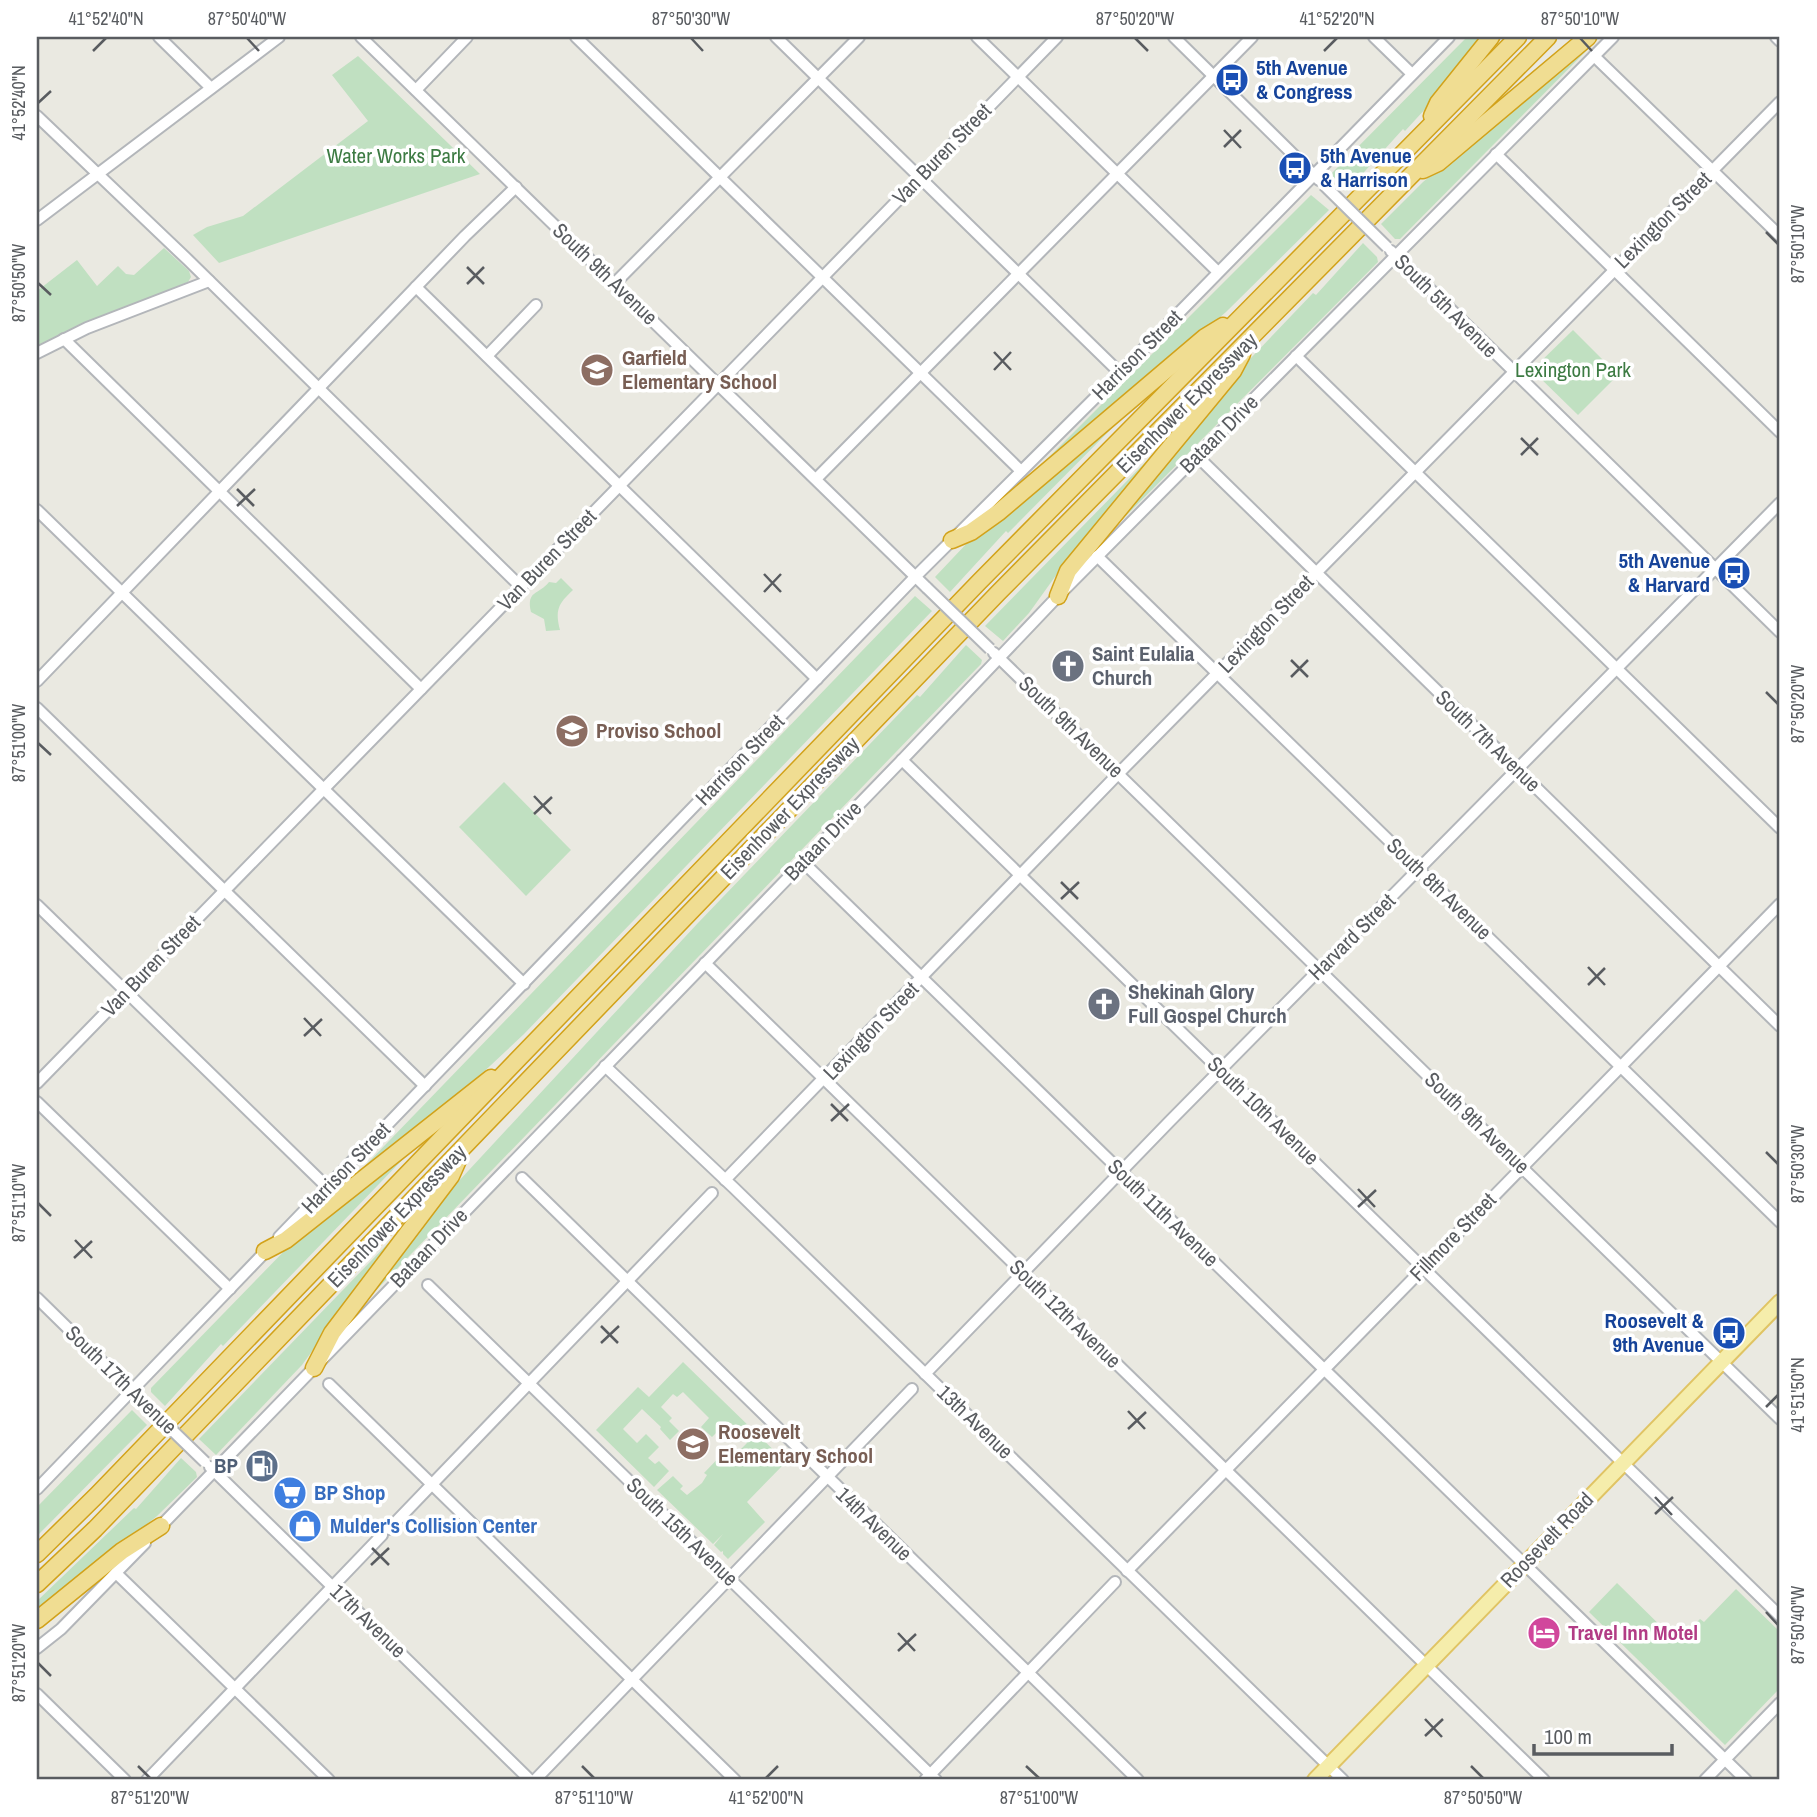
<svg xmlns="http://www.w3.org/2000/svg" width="1817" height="1817" font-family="'Archivo Narrow',sans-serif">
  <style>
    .green { fill: #c0e0c1 }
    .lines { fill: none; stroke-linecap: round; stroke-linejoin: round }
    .minor-casing { stroke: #b3b6ba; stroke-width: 14 }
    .major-casing { stroke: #e0c464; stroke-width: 18 }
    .highway-casing { stroke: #d2a21a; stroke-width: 19 }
    .minor { stroke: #fff; stroke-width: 10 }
    .major { stroke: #f5edab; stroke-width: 14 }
    .highway { stroke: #f0dd92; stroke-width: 16 }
    .minor-bridge-casing { stroke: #b3b6ba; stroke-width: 14; stroke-linecap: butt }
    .minor-bridge { stroke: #fff; stroke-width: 10 }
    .ticks { fill: none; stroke: #595c60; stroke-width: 2.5 }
    .labels { text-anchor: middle; stroke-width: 7; stroke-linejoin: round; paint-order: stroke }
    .transit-label { font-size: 21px; font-weight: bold; fill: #164399; stroke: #fff; text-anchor: start }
    .street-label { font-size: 21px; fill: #595c60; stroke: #fff }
    .park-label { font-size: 21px; fill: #3d7b43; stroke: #fff }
    .education-label { font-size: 21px; font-weight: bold; fill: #785e54; stroke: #fff; text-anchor: start }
    .worship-label { font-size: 21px; font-weight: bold; fill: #5b616d; stroke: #fff; text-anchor: start }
    .service-label { font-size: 21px; font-weight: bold; fill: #4e5e75; stroke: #fff; text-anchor: end }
    .shop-label { font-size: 21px; font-weight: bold; fill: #366cbe; stroke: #fff; text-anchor: start }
    .hotel-label { font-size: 21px; font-weight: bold; fill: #b23c85; stroke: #fff; text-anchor: start }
    .neatline { fill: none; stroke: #595c60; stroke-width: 2.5 }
    .ticks-label { font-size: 18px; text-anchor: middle; fill: #595c60 }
  </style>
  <rect width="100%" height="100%" fill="#eae9e1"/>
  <!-- green -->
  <g class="green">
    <path d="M1467,37H1484L1437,96L1405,131L1403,129L1347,191L1333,177L1332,173Z"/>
    <path d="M1595,37H1600L1400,239H1395L1381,224L1423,182Z"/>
    <path d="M358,56L480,174L219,263L193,235L207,227L243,216L368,121L332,75Z"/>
    <path d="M1311,195L1329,210L1226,312L1003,503Z"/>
    <path d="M1363,243L1377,257L1378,262L1098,544L1100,547L1079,568L1087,554L1249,360L1313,293L1316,295Z"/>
    <path d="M164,248L189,271L191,277L188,282L100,318L37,348V291L77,260L97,286L118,266L126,274L134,275Z"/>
    <path d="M1573,330L1618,375L1578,415L1532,370Z"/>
    <path d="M1125,415L1008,533L1006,531L950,592L935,577L969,541Z"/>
    <path d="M1168,439L1062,567L1029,613L1003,641L985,626Z"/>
    <path d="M561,578L573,590C558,604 555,610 560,630L546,631L544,619L531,612C526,590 539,595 549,582L556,583Z"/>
    <path d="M915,596L932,611L524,1034L460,1094L322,1206L357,1169L360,1171Z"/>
    <path d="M966,645L982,660L981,664L357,1310L359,1313L337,1336L419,1224L697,924L917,695L920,697Z"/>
    <path d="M504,782L571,850L526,896L459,827Z"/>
    <path d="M401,1153L405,1157L223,1346L221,1344L165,1406L151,1392V1388L291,1244Z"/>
    <path d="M398,1233L302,1365L216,1455L199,1439Z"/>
    <path d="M683,1362L786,1462L747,1502L765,1522L728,1559L723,1554V1551L721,1552L714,1545L723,1534L713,1544L657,1490L673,1476L683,1486L680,1489L687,1495L702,1483L707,1475L704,1473L730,1446L738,1452L747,1443L741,1437L742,1435L731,1423H726L712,1437L701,1427L709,1418L683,1392L677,1397L673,1394L661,1407L672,1418L669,1421L679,1431L670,1440L660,1429L661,1427L642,1409L623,1429L637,1443L646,1434L659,1447L648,1458L655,1464L659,1461L669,1471L654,1487L596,1430L638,1387L649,1397Z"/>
    <path d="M132,1410L147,1425L37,1536V1507Z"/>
    <path d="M181,1458L196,1472L197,1477L157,1516L37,1614V1601L134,1508L136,1509Z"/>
    <path d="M1617,1583L1677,1642L1700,1619L1704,1622L1736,1589L1780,1632V1688L1725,1745L1589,1612Z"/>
  </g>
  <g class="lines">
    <defs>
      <g id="minor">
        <path d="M159,37L211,88"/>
        <path d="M361,37L927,588"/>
        <path d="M576,37L1021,471"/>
        <path d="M776,37L1120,373"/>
        <path d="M977,37L1218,272"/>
        <path d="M1174,37L1319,180"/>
        <path d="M1374,37L1412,74"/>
        <path d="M1776,37L1780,41"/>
        <path d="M1594,56L1780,236"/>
        <path d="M416,90L467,37"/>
        <path d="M37,116L188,260L521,587"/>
        <path d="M1496,154L1780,432"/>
        <path d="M37,220L279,37"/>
        <path d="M1391,251L1780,632"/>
        <path d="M615,283L859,37"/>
        <path d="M416,287L817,679"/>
        <path d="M64,339L421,689"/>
        <path d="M37,353L87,328L209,281"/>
        <path d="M487,356L536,305"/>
        <path d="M1296,356L1780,828"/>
        <path d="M1197,456L1780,1026"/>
        <path d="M816,479L1252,37"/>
        <path d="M37,510L524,984"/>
        <path d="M1097,556L1780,1222"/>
        <path d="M994,653L1780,1419"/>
        <path d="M37,681L465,236L516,187"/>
        <path d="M37,708L425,1086"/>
        <path d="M902,760L1780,1616"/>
        <path d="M803,862L1746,1780"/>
        <path d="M37,905L328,1188"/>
        <path d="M705,963L1544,1780"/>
        <path d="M605,1066L734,1188L1343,1780"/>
        <path d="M37,1083L1057,37"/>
        <path d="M37,1102L230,1289"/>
        <path d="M522,1178L1138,1780"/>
        <path d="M725,1180L1119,773L1780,102"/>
        <path d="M279,1237L916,576L1120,373L1449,37"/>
        <path d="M428,1285L936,1780"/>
        <path d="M37,1298L135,1394"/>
        <path d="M925,1374L1169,1122L1780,503"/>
        <path d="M329,1384L735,1780"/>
        <path d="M210,1467L530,1780"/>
        <path d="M37,1489L268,1249"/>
        <path d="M389,1529L712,1193"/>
        <path d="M156,1531L902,760L1058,596L1613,37"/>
        <path d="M1127,1571L1780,904"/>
        <path d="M116,1573L329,1780"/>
        <path d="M37,1648L61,1629L145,1543"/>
        <path d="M37,1694L125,1780"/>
        <path d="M147,1780L382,1535"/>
        <path d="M535,1780L912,1389"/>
        <path d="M925,1780L1115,1582"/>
        <path d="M1705,1780L1780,1703"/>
      </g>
      <path id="major" d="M1315,1780L1780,1302"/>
      <g id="highway">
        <path d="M1432,116L1438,103L1491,37"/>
        <path d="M1423,170L1438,163L1588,37"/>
        <path d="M952,540L971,532L999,512L1205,337L1223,326"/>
        <path d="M1058,596L1068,571L1233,371L1242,354"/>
        <path d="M265,1251L286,1240L491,1078"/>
        <path d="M314,1368L332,1333L451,1176L459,1158"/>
        <path d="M37,1554L96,1496L979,582L1518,37"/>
        <path d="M37,1584L95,1529L998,593L1548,37"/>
        <path d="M37,1620L122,1551L161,1526"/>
      </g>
    </defs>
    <!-- minor casing -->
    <use href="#minor" class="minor-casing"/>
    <!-- major casing -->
    <use href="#major" class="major-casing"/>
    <!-- highway casing -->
    <use href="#highway" class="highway-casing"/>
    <!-- minor -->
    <use href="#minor" class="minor"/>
    <!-- major -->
    <use href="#major" class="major"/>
    <!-- highway -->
    <use href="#highway" class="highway"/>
    <defs>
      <g id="minor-bridge">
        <path d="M1324,185L1387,247"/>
        <path d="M927,588L990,649"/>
        <path d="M142,1401L205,1462"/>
      </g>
    </defs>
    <!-- minor-bridge casing -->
    <use href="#minor-bridge" class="minor-bridge-casing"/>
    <!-- minor-bridge -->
    <use href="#minor-bridge" class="minor-bridge"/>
  </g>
  <!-- ticks -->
  <path class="ticks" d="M247,38L259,51M691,38L703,51M1135,38L1148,51M1580,38L1592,51M93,51L106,38M1324,51L1337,38M38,103L51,91M1224,130L1241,148M1224,147L1241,130M1766,232L1778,244M467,267L484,284M38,283L51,295M467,284L484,267M994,352L1011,370M994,370L1011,352M1521,438L1538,455M1521,455L1538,438M237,489L254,506M237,506L255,489M764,574L781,592M764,592L781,574M1291,660L1308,677M1291,677L1308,660M1766,692L1778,704M38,743L51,755M534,796L551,814M534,814L552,797M1061,882L1078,899M1061,899L1079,882M1588,967L1605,985M1588,985L1605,968M304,1018L321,1036M304,1036L322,1019M831,1104L848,1121M831,1121L849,1104M1766,1152L1778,1164M1358,1189L1375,1207M38,1203L51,1216M1358,1207L1376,1190M75,1240L92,1258M74,1258L92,1241M601,1326L618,1343M601,1343L619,1326M1766,1407L1778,1395M1128,1411L1145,1429M1128,1429L1146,1412M1655,1497L1672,1515M1655,1514L1673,1497M372,1548L389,1565M371,1565L389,1548M1766,1612L1778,1625M898,1633L915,1651M898,1651L916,1634M38,1663L51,1676M1425,1719L1442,1737M1425,1736L1443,1719M138,1766L150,1778M582,1766L594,1778M1026,1766L1039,1778M1471,1766L1483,1778M766,1778L778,1766"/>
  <!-- icons -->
  <defs>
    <symbol id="bus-disc" viewBox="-11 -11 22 22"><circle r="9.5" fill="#1a4fb4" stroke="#fff"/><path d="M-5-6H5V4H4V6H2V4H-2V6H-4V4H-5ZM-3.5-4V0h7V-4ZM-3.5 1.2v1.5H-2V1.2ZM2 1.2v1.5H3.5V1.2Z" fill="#fff"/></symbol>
    <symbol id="school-disc" viewBox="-11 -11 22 22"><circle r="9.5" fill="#8d6e63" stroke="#fff"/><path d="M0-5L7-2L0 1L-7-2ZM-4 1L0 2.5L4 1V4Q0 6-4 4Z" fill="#fff"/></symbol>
    <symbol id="church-disc" viewBox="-11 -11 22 22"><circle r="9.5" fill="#6b7280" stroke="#fff"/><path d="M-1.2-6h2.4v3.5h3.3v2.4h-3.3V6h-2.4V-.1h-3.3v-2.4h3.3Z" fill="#fff"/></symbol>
    <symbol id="fuel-disc" viewBox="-11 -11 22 22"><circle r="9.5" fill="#5c6f8a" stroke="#fff"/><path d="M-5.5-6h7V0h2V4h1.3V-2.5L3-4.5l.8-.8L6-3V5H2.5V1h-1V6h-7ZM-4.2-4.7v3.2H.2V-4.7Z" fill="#fff"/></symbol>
    <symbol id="supermarket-disc" viewBox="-11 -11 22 22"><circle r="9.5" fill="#3f7fe0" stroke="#fff"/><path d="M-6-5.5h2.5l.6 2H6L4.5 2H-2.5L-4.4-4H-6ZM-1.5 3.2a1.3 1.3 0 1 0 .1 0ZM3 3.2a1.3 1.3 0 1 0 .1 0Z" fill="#fff"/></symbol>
    <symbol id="shop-disc" viewBox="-11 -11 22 22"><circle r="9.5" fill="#3f7fe0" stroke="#fff"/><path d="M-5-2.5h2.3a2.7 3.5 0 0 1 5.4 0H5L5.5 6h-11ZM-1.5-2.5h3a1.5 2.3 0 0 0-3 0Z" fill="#fff"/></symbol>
    <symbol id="hotel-disc" viewBox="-11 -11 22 22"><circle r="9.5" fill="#d1479c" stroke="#fff"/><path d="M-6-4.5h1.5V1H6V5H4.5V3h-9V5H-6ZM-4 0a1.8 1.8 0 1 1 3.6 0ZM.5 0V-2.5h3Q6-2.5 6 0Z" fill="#fff"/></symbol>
  </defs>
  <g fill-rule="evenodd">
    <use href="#bus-disc" x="1213" y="61" width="38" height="38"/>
    <use href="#bus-disc" x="1276" y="149" width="38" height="38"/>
    <use href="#school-disc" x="578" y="351" width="38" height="38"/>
    <use href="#bus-disc" x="1715" y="554" width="38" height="38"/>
    <use href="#church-disc" x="1049" y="647" width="38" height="38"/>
    <use href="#school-disc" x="553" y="712" width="38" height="38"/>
    <use href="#church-disc" x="1085" y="985" width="38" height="38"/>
    <use href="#bus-disc" x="1710" y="1314" width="38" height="38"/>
    <use href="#school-disc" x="674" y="1425" width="38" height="38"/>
    <use href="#fuel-disc" x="243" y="1447" width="38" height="38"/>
    <use href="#supermarket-disc" x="271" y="1474" width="38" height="38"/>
    <use href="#shop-disc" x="286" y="1507" width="38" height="38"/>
    <use href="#hotel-disc" x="1525" y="1614" width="38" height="38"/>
  </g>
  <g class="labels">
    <!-- transit labels -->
    <g class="transit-label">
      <text x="1256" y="75">5th Avenue<tspan x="1256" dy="24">&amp; Congress</tspan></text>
      <text x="1320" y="163">5th Avenue<tspan x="1320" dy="24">&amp; Harrison</tspan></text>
      <text x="1710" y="568" text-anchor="end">5th Avenue<tspan x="1710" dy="24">&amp; Harvard</tspan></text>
      <text x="1704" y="1328" text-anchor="end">Roosevelt &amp;<tspan x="1704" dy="24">9th Avenue</tspan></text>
    </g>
    <!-- street labels -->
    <g class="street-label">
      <text transform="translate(942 154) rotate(-46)" y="7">Van Buren Street</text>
      <text transform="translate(1663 220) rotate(-45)" y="7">Lexington Street</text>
      <text transform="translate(605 274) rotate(44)" y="7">South 9th Avenue</text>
      <text transform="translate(1446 306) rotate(45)" y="7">South 5th Avenue</text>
      <text transform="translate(1137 355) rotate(-45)" y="7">Harrison Street</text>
      <text transform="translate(1187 403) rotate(-45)" y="7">Eisenhower Expressway</text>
      <text transform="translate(1219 434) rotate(-45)" y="7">Bataan Drive</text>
      <text transform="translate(547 560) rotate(-46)" y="7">Van Buren Street</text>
      <text transform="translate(1266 624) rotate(-46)" y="7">Lexington Street</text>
      <text transform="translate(1071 727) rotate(44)" y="7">South 9th Avenue</text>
      <text transform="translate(1488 741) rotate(44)" y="7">South 7th Avenue</text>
      <text transform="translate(740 760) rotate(-46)" y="7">Harrison Street</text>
      <text transform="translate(790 808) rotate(-46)" y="7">Eisenhower Expressway</text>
      <text transform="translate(823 841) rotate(-46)" y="7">Bataan Drive</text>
      <text transform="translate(1439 889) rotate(44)" y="7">South 8th Avenue</text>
      <text transform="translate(1352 937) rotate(-45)" y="7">Harvard Street</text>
      <text transform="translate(151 966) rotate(-46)" y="7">Van Buren Street</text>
      <text transform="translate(871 1031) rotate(-46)" y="7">Lexington Street</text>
      <text transform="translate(1263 1111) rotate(44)" y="7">South 10th Avenue</text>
      <text transform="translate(1477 1123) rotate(44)" y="7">South 9th Avenue</text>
      <text transform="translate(346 1168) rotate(-46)" y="7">Harrison Street</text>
      <text transform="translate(1163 1213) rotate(44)" y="7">South 11th Avenue</text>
      <text transform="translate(397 1216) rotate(-46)" y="7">Eisenhower Expressway</text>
      <text transform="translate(1453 1237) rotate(-46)" y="7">Fillmore Street</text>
      <text transform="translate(429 1248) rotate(-46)" y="7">Bataan Drive</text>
      <text transform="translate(1065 1314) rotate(44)" y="7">South 12th Avenue</text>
      <text transform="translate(121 1380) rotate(44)" y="7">South 17th Avenue</text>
      <text transform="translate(975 1422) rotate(44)" y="7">13th Avenue</text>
      <text transform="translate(874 1524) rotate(44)" y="7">14th Avenue</text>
      <text transform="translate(682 1532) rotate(44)" y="7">South 15th Avenue</text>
      <text transform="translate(1547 1540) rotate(-46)" y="7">Roosevelt Road</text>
      <text transform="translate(368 1621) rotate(44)" y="7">17th Avenue</text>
    </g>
    <!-- park labels -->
    <g class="park-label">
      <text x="396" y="163">Water Works Park</text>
      <text x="1573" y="377">Lexington Park</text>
    </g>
    <!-- education labels -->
    <g class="education-label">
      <text x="622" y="365">Garfield<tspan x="622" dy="24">Elementary School</tspan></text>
      <text x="596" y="738">Proviso School</text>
      <text x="718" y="1439">Roosevelt<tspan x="718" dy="24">Elementary School</tspan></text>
    </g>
    <!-- worship labels -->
    <g class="worship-label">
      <text x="1092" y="661">Saint Eulalia<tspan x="1092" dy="24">Church</tspan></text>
      <text x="1128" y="999">Shekinah Glory<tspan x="1128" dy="24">Full Gospel Church</tspan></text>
    </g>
    <!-- service labels -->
    <g class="service-label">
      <text x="238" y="1473">BP</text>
    </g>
    <!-- shop labels -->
    <g class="shop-label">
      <text x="314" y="1500">BP Shop</text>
      <text x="330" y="1533">Mulder's Collision Center</text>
    </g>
    <!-- hotel labels -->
    <g class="hotel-label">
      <text x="1568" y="1640">Travel Inn Motel</text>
    </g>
  </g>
  <!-- border -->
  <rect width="1817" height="1817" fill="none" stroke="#ffffff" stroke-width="77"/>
  <!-- scale -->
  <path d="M1534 1744v10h138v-10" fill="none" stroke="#595c60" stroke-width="3.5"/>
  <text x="1544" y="1744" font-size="21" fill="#595c60" stroke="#ffffff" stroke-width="5" paint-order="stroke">100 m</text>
  <rect x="38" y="38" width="1740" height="1740" class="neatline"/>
  <g class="ticks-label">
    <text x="106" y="25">41°52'40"N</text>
    <text x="247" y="25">87°50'40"W</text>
    <text x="691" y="25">87°50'30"W</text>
    <text x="1135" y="25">87°50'20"W</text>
    <text x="1337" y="25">41°52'20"N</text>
    <text x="1580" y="25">87°50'10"W</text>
    <text transform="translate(19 103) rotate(-90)" y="6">41°52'40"N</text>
    <text transform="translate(1798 244) rotate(-90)" y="6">87°50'10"W</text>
    <text transform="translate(19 283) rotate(-90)" y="6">87°50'50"W</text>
    <text transform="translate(1798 704) rotate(-90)" y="6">87°50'20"W</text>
    <text transform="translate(19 743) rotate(-90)" y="6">87°51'00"W</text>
    <text transform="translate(1798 1164) rotate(-90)" y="6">87°50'30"W</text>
    <text transform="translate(19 1203) rotate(-90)" y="6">87°51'10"W</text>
    <text transform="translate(1798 1395) rotate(-90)" y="6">41°51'50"N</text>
    <text transform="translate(1798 1625) rotate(-90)" y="6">87°50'40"W</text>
    <text transform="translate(19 1663) rotate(-90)" y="6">87°51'20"W</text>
    <text x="150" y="1804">87°51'20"W</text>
    <text x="594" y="1804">87°51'10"W</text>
    <text x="766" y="1804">41°52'00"N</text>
    <text x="1039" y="1804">87°51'00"W</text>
    <text x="1483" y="1804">87°50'50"W</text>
  </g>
</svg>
